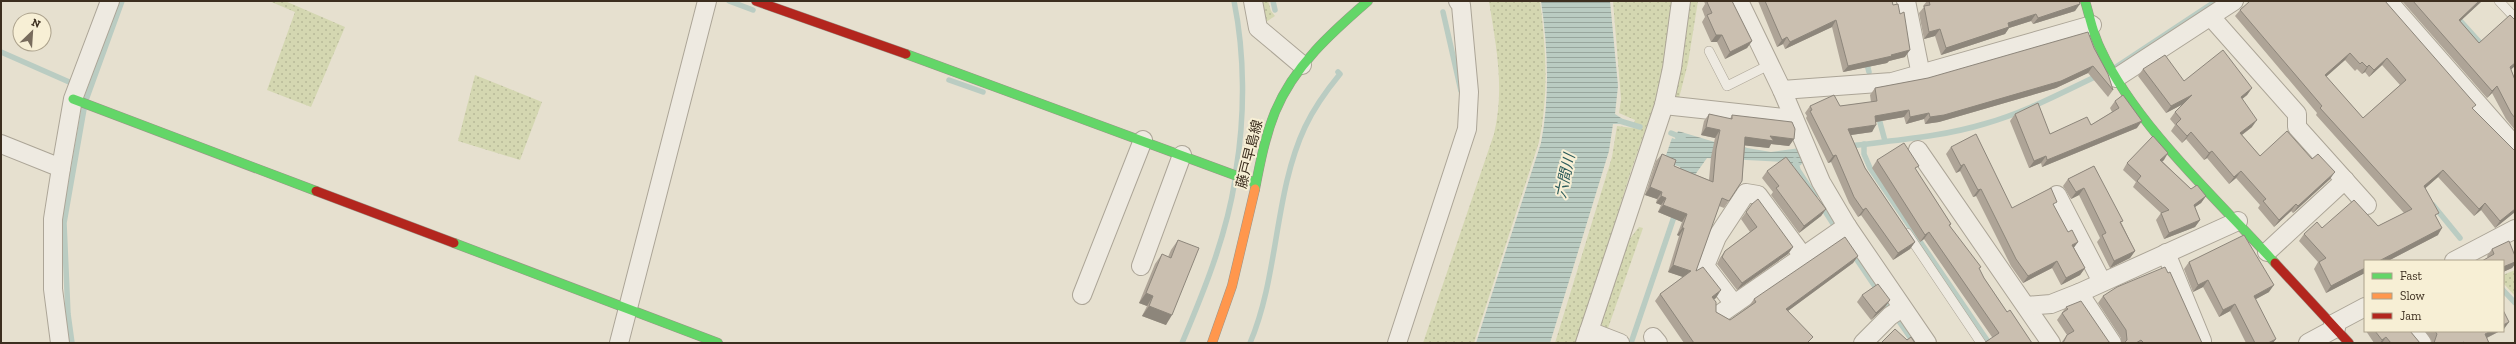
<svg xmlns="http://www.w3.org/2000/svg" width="2516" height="344" font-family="'Zilla Slab','Noto Sans JP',serif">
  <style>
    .grass { fill: url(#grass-dots) }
    .water { fill: url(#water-rules) }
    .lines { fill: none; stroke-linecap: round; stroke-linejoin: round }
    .stream { stroke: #baccc2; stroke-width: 5.5 }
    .lane-casing { stroke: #aca597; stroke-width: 10 }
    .street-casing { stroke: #aca597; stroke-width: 20 }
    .fast-casing { stroke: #9b9488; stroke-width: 10 }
    .slow-casing { stroke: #9b9488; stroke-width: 10 }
    .jam-casing { stroke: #9b9488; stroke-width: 10 }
    .lane { stroke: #eeeae1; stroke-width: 9 }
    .street { stroke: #eeeae1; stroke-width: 18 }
    .fast { stroke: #63d668; stroke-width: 9 }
    .slow { stroke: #ff974d; stroke-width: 9 }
    .jam { stroke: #b3261e; stroke-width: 9 }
    .wall { fill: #aea497; fill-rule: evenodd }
    .shaded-wall { fill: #8d867b }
    .building { fill: #cabfb0; stroke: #8d867b; fill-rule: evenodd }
    .labels { text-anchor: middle; stroke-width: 4; stroke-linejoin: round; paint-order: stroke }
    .street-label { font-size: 14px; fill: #3c2e1f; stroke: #f7efd5 }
    .water-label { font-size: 15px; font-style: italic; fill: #2d5c5b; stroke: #f7efd5 }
  </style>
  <defs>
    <pattern id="grass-dots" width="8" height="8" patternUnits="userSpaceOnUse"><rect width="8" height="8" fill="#d4d7b1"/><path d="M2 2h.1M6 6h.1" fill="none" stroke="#b7b998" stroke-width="1.8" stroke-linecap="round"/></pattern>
    <pattern id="water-rules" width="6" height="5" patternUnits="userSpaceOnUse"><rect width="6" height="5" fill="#baccc2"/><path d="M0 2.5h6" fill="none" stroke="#98a69d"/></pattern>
  </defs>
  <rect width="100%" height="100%" fill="#e6e0cf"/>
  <!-- grass -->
  <g class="grass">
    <path d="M269,1H285L345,27L311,107L267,90L295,12Z"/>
    <path d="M1257,1H1268L1271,11L1275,16L1266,22Z"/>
    <path d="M1489,1H1540C1546,48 1549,95 1539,142L1474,343H1423L1494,134C1505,88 1496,46 1489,1Z"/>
    <path d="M1613,1H1673L1662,82L1631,171L1577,343H1555L1612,157L1617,126L1633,128L1635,120L1619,113L1621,99Z"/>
    <path d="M1690,1H1698L1688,63L1678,102L1672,100L1683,62Z"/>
    <path d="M475,75L542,102L520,160L458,141Z"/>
    <path d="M1639,227L1643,228L1607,331L1602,327L1601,322L1628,241Z"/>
    <path d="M2515,270V296L2503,283V275Z"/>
  </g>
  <!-- water -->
  <g class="water">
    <path d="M1541,1H1610L1618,86L1615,114L1627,122L1626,124H1613L1609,151L1550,343H1476L1541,143C1550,97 1548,48 1541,1Z"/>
    <path d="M1678,131L1718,143L1771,152L1800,148L1804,159L1801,165L1795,167L1784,162L1707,158L1692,179L1683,176L1680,167L1664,161L1672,138L1675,139Z"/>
  </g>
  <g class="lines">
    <!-- stream -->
    <g class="stream">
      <path d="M729,1L753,10"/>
      <path d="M1234,1C1245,55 1245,116 1236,170"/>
      <path d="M1273,1L1275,10"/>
      <path d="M1443,12L1461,91"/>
      <path d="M2456,16L2484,47"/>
      <path d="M1,52L76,85"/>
      <path d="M1866,60L1869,72"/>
      <path d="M2116,67L2216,1"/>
      <path d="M949,80L983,92"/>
      <path d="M86,100L122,1"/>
      <path d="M1878,115L1885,141"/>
      <path d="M1620,121L1640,127"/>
      <path d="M1671,133L1683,138"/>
      <path d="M1864,144V154L1870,168L1989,343"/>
      <path d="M1850,146C1895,140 1941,137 1984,124C2024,113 2061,93 2099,75"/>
      <path d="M1795,160L1798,170L1815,196"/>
      <path d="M1821,205L1837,230"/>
      <path d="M2433,205L2460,238"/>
      <path d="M1853,254L1878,291"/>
      <path d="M2503,290L2515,303"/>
      <path d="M1883,298L1914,343"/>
      <path d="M72,343L68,314L64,223L84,109"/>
      <path d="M1182,343C1204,291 1226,237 1235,180"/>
      <path d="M1250,343C1279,275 1274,193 1305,127C1314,108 1326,91 1340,74L1338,72"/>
      <path d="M1631,343L1676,211"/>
    </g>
    <defs>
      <g id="lane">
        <path d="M2499,1L2515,18"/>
        <path d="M1709,51L1727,86L1769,65"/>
        <path d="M1907,233L1981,343"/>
      </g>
      <g id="street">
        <path d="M1253,1L1258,28L1302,65"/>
        <path d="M1739,1L1782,90L1821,182L1847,226L1927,343"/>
        <path d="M1906,1L1921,75"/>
        <path d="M2388,1L2515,146"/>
        <path d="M2211,17L2297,114V127L2367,205"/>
        <path d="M2116,78L2234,1"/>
        <path d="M1782,90L1892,82L2092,25"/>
        <path d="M1664,105L1794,119"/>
        <path d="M1,144L61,168"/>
        <path d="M1918,150L2051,343"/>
        <path d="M2057,195L2102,282"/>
        <path d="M2267,252L2345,180"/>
        <path d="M2166,253L2202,341"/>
        <path d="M2454,261L2515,229"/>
        <path d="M1141,266L1182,155"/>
        <path d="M2079,293L2112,343"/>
        <path d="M1082,295L1143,140"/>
        <path d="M1734,304L1705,266L1717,237L1746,193L1758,195L1803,256"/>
        <path d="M2026,306L2051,304L2079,293L2238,221"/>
        <path d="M1720,314L1847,226"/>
        <path d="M2333,324L2365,307"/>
        <path d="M1589,331L1620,343"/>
        <path d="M2413,331L2422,343"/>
        <path d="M1653,337L1658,343"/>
        <path d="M60,343L53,289V219L61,168L73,99L110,1"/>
        <path d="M619,343L707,1"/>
        <path d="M1397,343L1467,129L1469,92L1461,5L1458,1"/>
        <path d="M1585,343L1664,105L1672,68L1681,1"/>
        <path d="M1863,343L1890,316L1902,308"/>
        <path d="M2308,343L2336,328"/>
      </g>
      <g id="fast">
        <path d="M2085,1C2090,17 2093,35 2101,50C2136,126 2219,201 2275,263"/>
        <path d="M906,54L1256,183"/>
        <path d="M73,99L316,191"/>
        <path d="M1255,189C1260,163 1265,137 1275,112C1294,66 1331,33 1368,1"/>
        <path d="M454,243L718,343"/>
      </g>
      <path id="slow" d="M1212,343L1232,286L1255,189"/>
      <g id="jam">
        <path d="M756,1L906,54"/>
        <path d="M316,191L454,243"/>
        <path d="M2275,263L2349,343"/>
      </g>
    </defs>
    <!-- lane casing -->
    <use href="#lane" class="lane-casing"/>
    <!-- street casing -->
    <use href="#street" class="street-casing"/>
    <!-- fast casing -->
    <use href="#fast" class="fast-casing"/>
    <!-- slow casing -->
    <use href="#slow" class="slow-casing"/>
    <!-- jam casing -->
    <use href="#jam" class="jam-casing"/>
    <!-- lane -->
    <use href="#lane" class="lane"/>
    <!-- street -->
    <use href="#street" class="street"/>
    <!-- fast -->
    <use href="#fast" class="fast"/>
    <!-- slow -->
    <use href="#slow" class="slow"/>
    <!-- jam -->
    <use href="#jam" class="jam"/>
  </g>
  <!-- wall -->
  <g class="wall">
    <path d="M1704,1H1732L1752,41L1747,48L1725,59L1717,42H1711L1702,22L1705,17L1702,9L1705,4Z"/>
    <path d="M1758,1H1892L1905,57L1889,61L1887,63L1843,72L1832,27L1785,49L1783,44L1777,47Z"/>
    <path d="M1927,1H2079L2075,11L2033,24L2031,21L2009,28L2005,34L1941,55L1935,36L1924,39L1919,13L1924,7L1923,6Z"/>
    <path d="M2385,1L2473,109L2515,151V212L2495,228L2481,210L2474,216L2438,177L2425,188L2436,216L2438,235L2326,293L2314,269L2318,262L2299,241L2304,234L2322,228L2378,226L2404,213L2316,115L2317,113L2235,16L2240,10ZM2345,60L2355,71L2357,69L2362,74L2365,72L2369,77L2382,65L2400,85L2363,118L2326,77Z"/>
    <path d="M2402,1H2482L2460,21L2479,43L2515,20V66L2511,69L2515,80V130L2506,119L2492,93L2487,98Z"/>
    <path d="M2094,48L2113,90L2108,97L2088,73L2056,88L1939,122L1925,124L1924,119L1906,124L1904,117L1876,122L1872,132L1851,135L1865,168L1915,242L1910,249L1893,260L1861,215L1858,217L1849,203L1831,162L1828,163L1806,118L1807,116L1805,113L1810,106H1840L1871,102L1870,95L1875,88Z"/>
    <path d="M2143,69L2184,81L2252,88L2247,95L2242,99L2252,127L2242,135L2260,156L2330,179L2293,213L2291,211L2274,227L2258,208L2260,205L2236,178L2229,184L2207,158L2204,160L2186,139L2182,143L2171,131L2175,125L2170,119L2175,112L2183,104L2166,113L2138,76Z"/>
    <path d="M2115,101L2137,128L2042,167L2041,163L2029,168L2010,121L2015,114L2050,134L2091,125L2112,112L2110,108Z"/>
    <path d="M1709,114L1730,119L1732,115L1794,139L1789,146L1771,144L1769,148L1745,145L1742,181L1724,208L1719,206L1696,271L1716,298L1714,299L1716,312L1730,320L1749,306L1754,299L1858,256L1853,263L1788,311L1809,343H1684L1655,301L1660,294L1683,277L1668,272L1679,236L1677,235L1682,222L1658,212L1661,205L1656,203L1657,199L1645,195L1656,161L1662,154L1674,166L1709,180L1711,157L1715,138L1701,135L1704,121Z"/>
    <path d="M1951,147L2012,208L2054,206L2074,248L2085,268L2080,275L2061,285L2052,268L2023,283L2011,266L1976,196L1973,197L1960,171L1956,173L1946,154Z"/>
    <path d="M1877,160L1916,170L1951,224L1950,226L1979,269L1984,278L2007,312L2032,343L1992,337L1924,239L1920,242L1872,168Z"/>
    <path d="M2164,160L2162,161L2191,189L2206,196L2201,203L2195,207L2200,220L2195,227L2164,239L2156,220L2161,213L2133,187L2136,182L2123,170L2127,163Z"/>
    <path d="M2094,166L2135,251L2130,258L2110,268L2097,242L2100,238L2079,195L2071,199L2063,186L2068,179Z"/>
    <path d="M1767,171L1826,209L1821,216L1799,233L1771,195L1773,192L1762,178Z"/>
    <path d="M1752,204L1793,247L1788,254L1737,290L1717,264L1720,258L1725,251L1750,232L1741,219Z"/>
    <path d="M1178,240L1166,325L1142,316L1147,306L1139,303L1155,264L1162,254L1168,257L1171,250Z"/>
    <path d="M2492,249L2515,256V264L2512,268L2503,272V261L2488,258L2487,256Z"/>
    <path d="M2189,262L2269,292L2255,299L2273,343H2246L2230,311L2219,317L2203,287L2193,292L2184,269Z"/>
    <path d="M2168,273L2202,343H2121V338L2098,303L2103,296Z"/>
    <path d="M1862,295L1890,300L1885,307L1871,320L1857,302Z"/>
    <path d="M2066,307L2109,342L2111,343H2061L2067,335L2057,320Z"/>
    <path d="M2366,331H2410L2420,343H2374Z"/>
    <path d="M2425,331H2500L2487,338L2489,343H2432V341Z"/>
  </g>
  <!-- shaded-wall -->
  <g class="shaded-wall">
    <path d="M2479,1H2482L2454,27L2459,20Z"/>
    <path d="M2080,4L2075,11L2033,24L2038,18Z"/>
    <path d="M2036,14L2031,21L2009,28L2005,34L1941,55L1946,48L2008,23Z"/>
    <path d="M1836,20L1832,27L1785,49L1790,42Z"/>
    <path d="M1940,29L1935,36L1924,39L1929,32Z"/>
    <path d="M1716,35H1722L1717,42H1711Z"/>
    <path d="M1787,37L1783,44L1777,47L1782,40Z"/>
    <path d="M1752,41L1747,48L1725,59L1730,52Z"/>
    <path d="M1910,50L1905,57L1889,61L1887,63L1843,72L1848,66Z"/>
    <path d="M2350,53L2345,60L2320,82L2325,75Z"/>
    <path d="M2387,58L2382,65L2369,77L2374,70Z"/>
    <path d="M2515,63V66L2506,74L2510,67Z"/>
    <path d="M2369,65L2365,72L2362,74L2367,67Z"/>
    <path d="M2093,66L2088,73L2056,88L1939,122L1925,124L1930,117Z"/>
    <path d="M2497,86L2492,93L2487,98L2492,91Z"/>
    <path d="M2252,88L2247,95L2236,104L2241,97Z"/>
    <path d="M2192,95L2187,102L2166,113L2171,106Z"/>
    <path d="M1909,110L1904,117L1870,123L1875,116Z"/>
    <path d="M1929,113L1924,119L1906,124L1910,117Z"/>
    <path d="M2257,120L2252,127L2235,140L2240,133Z"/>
    <path d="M2142,121L2137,128L2042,167L2047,160Z"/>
    <path d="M1876,125L1872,132L1844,136L1848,129Z"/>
    <path d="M1706,127L1720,130L1715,138L1701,135Z"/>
    <path d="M2191,132L2186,139L2182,143L2187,136Z"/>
    <path d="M1770,136L1794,139L1789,146L1771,144L1769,148L1740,145L1745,137Z"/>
    <path d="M2212,151L2207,158L2204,160L2209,153Z"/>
    <path d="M2168,153L2164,160L2156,167L2160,160Z"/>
    <path d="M1836,155L1831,162L1828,163L1833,156Z"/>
    <path d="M2046,156L2041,163L2029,168L2034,161Z"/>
    <path d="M1964,164L1960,171L1956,173L1961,166Z"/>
    <path d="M2443,170L2438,177L2420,193L2424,186Z"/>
    <path d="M2241,171L2236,178L2229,184L2234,177Z"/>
    <path d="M2335,172L2330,179L2293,213L2298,206Z"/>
    <path d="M1650,187L1662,192L1657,199L1645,195Z"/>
    <path d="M2084,188L2079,195L2071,199L2076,192Z"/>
    <path d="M1981,189L1976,196L1973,197L1978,190Z"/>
    <path d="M1661,196L1666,198L1661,205L1656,203Z"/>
    <path d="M2206,196L2201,203L2189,211L2194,205Z"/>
    <path d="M2485,203L2481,210L2474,216L2479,209Z"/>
    <path d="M2296,204L2291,211L2274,227L2279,220Z"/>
    <path d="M1663,205L1687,214L1682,222L1658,212Z"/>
    <path d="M1866,208L1861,215L1858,217L1863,210Z"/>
    <path d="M1826,209L1821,216L1799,233L1804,226Z"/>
    <path d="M2515,209V212L2495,228L2500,221Z"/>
    <path d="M2200,220L2195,227L2164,239L2169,233Z"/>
    <path d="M1682,228H1684L1679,236L1677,235Z"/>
    <path d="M2442,228L2438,235L2388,261H2379Z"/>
    <path d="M1929,232L1924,239L1920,242L1925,235Z"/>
    <path d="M1915,242L1910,249L1893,260L1898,253Z"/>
    <path d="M2078,242L2073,249L2072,245Z"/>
    <path d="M1793,247L1788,254L1737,290L1742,283Z"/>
    <path d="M2135,251L2130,258L2110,268L2114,261Z"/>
    <path d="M1858,256L1853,263L1781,316L1786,309Z"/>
    <path d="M2057,261L2052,268L2023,283L2028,276Z"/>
    <path d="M2515,262V264L2512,268L2503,272V267Z"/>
    <path d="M1673,265L1691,271L1686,278L1668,272Z"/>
    <path d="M2085,268L2080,275L2061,285L2066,278Z"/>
    <path d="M2365,268V273L2326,293L2331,286Z"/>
    <path d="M2208,280L2203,287L2193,292L2198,285Z"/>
    <path d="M2274,285L2269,292L2249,303L2254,296Z"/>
    <path d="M1721,290L1716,298L1707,304L1712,297Z"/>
    <path d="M1146,293L1153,296L1147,306L1139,303Z"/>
    <path d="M1890,300L1885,307L1871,320L1876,313Z"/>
    <path d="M2235,304L2230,311L2219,317L2223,310Z"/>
    <path d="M1149,306L1172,315L1166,325L1142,316Z"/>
    <path d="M2509,322L2504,329H2503V325Z"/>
    <path d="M2491,331H2500L2480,341L2485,334Z"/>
    <path d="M2386,337L2382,343H2380L2382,340Z"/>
    <path d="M2276,339L2273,343H2268Z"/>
  </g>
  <!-- building -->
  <g class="building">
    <path d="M1709,1H1732L1752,41L1730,52L1722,35H1716L1707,15L1712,13L1707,2Z"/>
    <path d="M1765,1H1892L1893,5L1898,4L1900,14L1904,12L1910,50L1891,55L1892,56L1848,66L1836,20L1790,42L1787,37L1782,40Z"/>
    <path d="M1929,1H2079L2080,4L2038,18L2036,14L2008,23L2009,27L1946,48L1940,29L1929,32L1924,6L1930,5Z"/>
    <path d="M2250,1H2385L2476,105L2472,108L2515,151V209L2500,221L2485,203L2479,209L2443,170L2424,186L2439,213L2435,215L2442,228L2379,261H2365V268L2331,286L2319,262L2326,258L2304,234L2317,222L2322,228L2354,200L2378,226L2412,209L2320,108L2322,106L2240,10ZM2350,53L2360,64L2362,62L2367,67L2369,65L2374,70L2387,58L2406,80L2363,118L2325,75Z"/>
    <path d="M2413,1H2479L2459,20L2479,43L2510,15L2515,20V63L2510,67L2515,80V118L2511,113L2497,86L2492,91Z"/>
    <path d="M2088,32L2094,48L2108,74L2113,90L2093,66L2061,81L1944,115L1930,117L1929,113L1910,117L1909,110L1875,116L1876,125L1848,129L1865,168L1915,242L1898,253L1866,208L1863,210L1854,197L1836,155L1833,156L1810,111L1812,110L1810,106L1834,95L1840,106L1877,101L1875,88L1928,78Z"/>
    <path d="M2223,50L2252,88L2241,97L2257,120L2240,133L2260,156L2287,131L2312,159L2318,154L2335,172L2298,206L2296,204L2279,220L2263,201L2266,199L2241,171L2234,177L2212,151L2209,153L2191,132L2187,136L2176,124L2181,119L2175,112L2192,95L2171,106L2143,69L2165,55L2184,81Z"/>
    <path d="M2123,95L2142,121L2047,160L2046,156L2034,161L2015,114L2038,103L2050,134L2087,117L2091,125L2119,108L2115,101Z"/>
    <path d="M1709,114L1732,119V115L1792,122L1795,129L1794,139L1770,136L1774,141L1745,137L1742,181L1729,201L1722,198L1696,271L1703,267L1721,290L1712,297L1716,302V312L1730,320L1756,302L1754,299L1845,237L1858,256L1786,309L1813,337L1807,343H1694L1660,294L1691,271L1673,265L1684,228H1682L1687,214L1663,205L1666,198L1661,196L1662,192L1650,187L1662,154L1676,160L1674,166L1713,182L1716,149L1720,130L1706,127Z"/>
    <path d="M1976,134L2012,208L2051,188L2057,202L2053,204L2068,232L2072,230L2078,242L2072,245L2085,268L2066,278L2057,261L2028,276L2016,259L1981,189L1978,190L1964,164L1961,166L1951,147Z"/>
    <path d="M2153,136L2168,153L2160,160L2191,189L2197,185L2206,196L2194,205L2200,220L2169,233L2161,213L2169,210L2137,181L2141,176L2127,163Z"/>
    <path d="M1904,143L1919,166L1915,168L1951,224L1949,225L1981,267L1979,268L1984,278L2007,312L2010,310L2032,343H1984L1999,333L1929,232L1925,235L1877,160Z"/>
    <path d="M1786,157L1826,209L1804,226L1776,188L1779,186L1767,171Z"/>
    <path d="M2094,166L2123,221L2120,222L2135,251L2114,261L2102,235L2106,233L2084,188L2076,192L2068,179Z"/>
    <path d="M1758,199L1793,247L1742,283L1722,257L1725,251L1757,227L1746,212L1752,204Z"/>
    <path d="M2244,235L2274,285L2254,296L2276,339L2268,343H2255L2235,304L2223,310L2208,280L2198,285L2189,262Z"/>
    <path d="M1178,240L1199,248L1172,315L1149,306L1153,296L1146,293L1162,254L1171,258Z"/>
    <path d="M2509,241L2515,256V262L2503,267V261H2482L2494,254L2492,249Z"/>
    <path d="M2165,267L2168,273L2170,272L2202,343H2144L2141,340L2136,343H2124L2127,340L2126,330L2103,296L2117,287Z"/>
    <path d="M1878,284L1890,300L1876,313L1862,295Z"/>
    <path d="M2081,301L2109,342L2111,343H2063L2067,335L2074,331L2062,313L2068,309L2066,307Z"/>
    <path d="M2503,310L2509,322L2503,325Z"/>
    <path d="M1895,329L1907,340L1911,337L1915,343H1881Z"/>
    <path d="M2375,331H2410L2420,343H2391L2386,337L2382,340Z"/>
    <path d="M2435,331H2491L2485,334L2489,343H2464V342L2462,343H2434L2437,334Z"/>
  </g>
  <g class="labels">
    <!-- street labels -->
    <g class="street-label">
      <text transform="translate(1249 154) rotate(-76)" y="5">藤戸早島線</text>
    </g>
    <!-- water labels -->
    <g class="water-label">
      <text transform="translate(1565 176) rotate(-78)" y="5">六間川</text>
    </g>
  </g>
  <!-- border -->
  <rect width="2516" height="344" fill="none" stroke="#3c2e1f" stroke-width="4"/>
  <!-- legend -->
  <rect x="2364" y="260" width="140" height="72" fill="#f7efd5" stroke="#aca28c"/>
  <rect x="2372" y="273" width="20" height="6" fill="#63d668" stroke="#aca28c"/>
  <text x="2400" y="280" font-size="12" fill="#3c2e1f">Fast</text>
  <rect x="2372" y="293" width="20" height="6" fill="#ff974d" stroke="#aca28c"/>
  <text x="2400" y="300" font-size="12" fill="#3c2e1f">Slow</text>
  <rect x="2372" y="313" width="20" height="6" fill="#b3261e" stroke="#aca28c"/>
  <text x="2400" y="320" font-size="12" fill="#3c2e1f">Jam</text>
  <!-- north arrow -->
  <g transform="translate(32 32) rotate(25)"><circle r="19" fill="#f7efd5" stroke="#aca28c"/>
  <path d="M0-3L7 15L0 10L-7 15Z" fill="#786c5d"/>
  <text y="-6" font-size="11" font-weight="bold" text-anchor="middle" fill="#3c2e1f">N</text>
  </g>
</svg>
